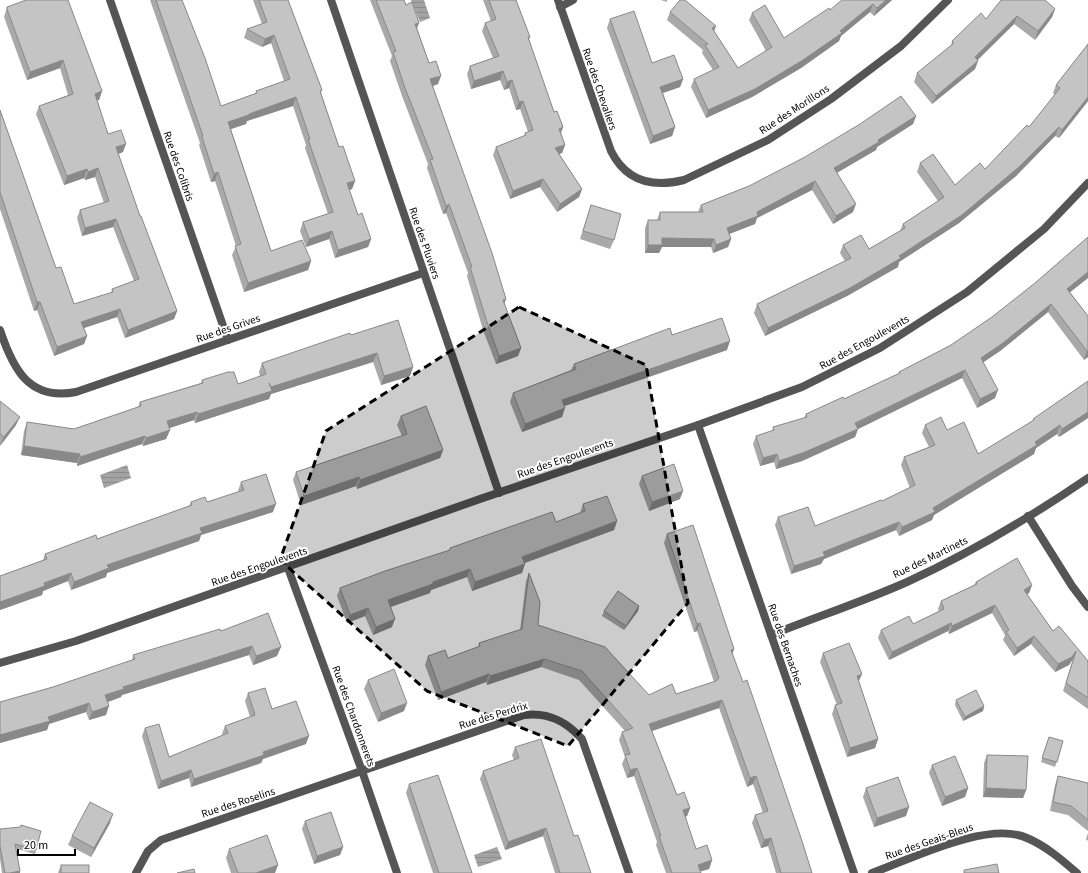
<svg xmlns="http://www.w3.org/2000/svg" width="1088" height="873" font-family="'Source Sans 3',sans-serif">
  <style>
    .water { fill: url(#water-rules) }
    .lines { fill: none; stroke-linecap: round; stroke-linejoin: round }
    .street { stroke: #555; stroke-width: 8 }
    .wall { fill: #a9a9a9 }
    .shaded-wall { fill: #898989 }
    .building { fill: #c4c4c4; stroke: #898989 }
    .marked { fill: #000; fill-opacity: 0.2; stroke: #000; stroke-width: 3; stroke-dasharray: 8 5; stroke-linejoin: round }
    .labels { text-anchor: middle; stroke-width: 4; stroke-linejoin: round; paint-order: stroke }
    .street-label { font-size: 11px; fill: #000; stroke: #fff }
  </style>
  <defs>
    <pattern id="water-rules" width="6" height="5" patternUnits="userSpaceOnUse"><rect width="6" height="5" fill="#a3a3a3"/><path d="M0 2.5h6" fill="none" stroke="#8b8b8b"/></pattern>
  </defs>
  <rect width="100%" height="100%" fill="#fff"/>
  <!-- water -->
  <g class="water">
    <path d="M411,0H424L430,18L420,22Z"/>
    <path d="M127,465L131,478L104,488L100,475Z"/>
    <path d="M497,847L502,859L478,867L474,855Z"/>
  </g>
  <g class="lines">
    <!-- street -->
    <g class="street">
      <path d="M110,0L228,340"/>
      <path d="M331,0L499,493"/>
      <path d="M558,0L611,151C626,181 652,188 684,180L768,140L831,99L901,46L948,0"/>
      <path d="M560,7L573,0"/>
      <path d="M0,330C13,369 29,401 76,392L423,273"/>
      <path d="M698,425L854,873"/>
      <path d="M1028,516L1072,586L1088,607"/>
      <path d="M288,568L362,771L397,873"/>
      <path d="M771,635C816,617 862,602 907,582C970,553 1031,517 1088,478"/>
      <path d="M0,663L76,641L480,499L698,425L802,387L880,348L967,292L1044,229L1088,183"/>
      <path d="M136,873L148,851L161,840L524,715C548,712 566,721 582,739L629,873"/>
      <path d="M872,873C911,859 988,820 1027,838C1046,846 1062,860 1077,873"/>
    </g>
  </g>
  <!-- wall -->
  <g class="wall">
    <path d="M150,0H182L221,106L255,94L256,91L284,81L271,43L262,47L244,38L247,29L262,24L253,0H288L322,90L321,93L339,147L355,181L352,189L349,190L358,215L371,239L368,247L335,258L329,239L306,247L300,231L303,222L328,214L305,148L306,145L293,106L247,121L246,124L231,129L271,251L311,261L308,270L244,292L232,255L236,246L215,181L211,182L199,145L200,143Z"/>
    <path d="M370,0H404L417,28L429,63L438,84L433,86L506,299L504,304L521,348L518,356L496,364L483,330L467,276L468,273L446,213L443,214L427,168L428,164L402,96L390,61L392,56Z"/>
    <path d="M483,0H516L530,37L529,40L554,112L563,127L561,133L565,145L562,153L559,154L582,189L579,197L557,212L540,187L510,199L493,155L496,147L524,136L525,133L528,132L520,109L516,110L509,88L504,90L500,80L471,89L467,74L470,66L493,58L482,31L485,23L491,21Z"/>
    <path d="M661,0H667V2Z"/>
    <path d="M842,0H892L874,16L870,12L841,36L839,41L801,68L752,97L706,118L691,87L694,79L713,70L702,53L703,50L667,20L670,12L714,31L738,68L766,51L749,20L752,13L784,38L830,10Z"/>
    <path d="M7,7L102,91L99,100H97L108,134L123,152L118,154L140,216L177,311L174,319L125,338L117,317L84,328L87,336L84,344L54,356L37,310L34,311L0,209V110L56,268L74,304L111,293L112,289L134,281L113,227L82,236L77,218L80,210L104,203L95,177L85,180L84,178L64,185L36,114L39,106L68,95L60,68L27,80L4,17Z"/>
    <path d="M1055,9L1052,17L1035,40L1014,24L978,60L975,69L932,104L914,82L917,73L951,46L952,41L986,19Z"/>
    <path d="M610,19L652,63L683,79L680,87L663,93L675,127L672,136L650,144L607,28Z"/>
    <path d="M1088,44V101L1059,138L1055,136L1016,176L959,223L899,262L898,267L847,296L765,336L754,313L757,304L845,261L840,253L843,245L869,249L900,231L903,224L938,201L917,172L920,163L955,185L985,169L1029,127L1055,95L1053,93L1056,85Z"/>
    <path d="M916,116L913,124L877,147L876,150L837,173L853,212L833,224L812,190L757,218L755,224L729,234L731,239L728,247L713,253L711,247H662L659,253H645V228L648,220H657L660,212H698L701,205L749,186Z"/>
    <path d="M591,205L614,240L610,249L580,239Z"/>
    <path d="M1088,237V278L1070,292L1088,316V357L1084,360L1048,312L1000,351L983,362L995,398L977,408L962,378L858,429L855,437L802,461L776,469L774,462L760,466L753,444L756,436L772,431L773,427L804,418L806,414L844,399L898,374L899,372L951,345L992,317L1035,283Z"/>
    <path d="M351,335L413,367L410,376L381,385L373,362L271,394L269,399L195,423L194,420L169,428L170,430L166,439L143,446L142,444L77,466V463L21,455L24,431L27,422L74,429L138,407L140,402L201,383L202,380L238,384L260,376L259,372L262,363Z"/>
    <path d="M672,335L727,350L564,406L562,417L522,432L510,402L513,393L571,370L574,364Z"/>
    <path d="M1088,381V418L1059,437L1057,434L1036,448L1034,454L934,515L932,520L899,536L896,530L824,559L821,564L791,574L775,525L778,517L815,526L882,501L910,488L901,465L904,457L929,447L922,433L925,425L947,430L978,454L1033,421V419Z"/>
    <path d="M0,401L16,425L0,446Z"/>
    <path d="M401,416L443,450L440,458L357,489L356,486L301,505L293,480L296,472L402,436L397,425Z"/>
    <path d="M642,476L680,499L649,511L639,484Z"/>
    <path d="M241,482L273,512L201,535L199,541L107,573L106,577L71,590L68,581L43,591L42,595L0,610V576L43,560L45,554L97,539L189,506L191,502H207L239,492L238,491Z"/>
    <path d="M583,504L617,521L614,530L525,563L522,573L472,591L467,577L431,590L430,593L390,607L392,627L373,635L365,616L347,623L337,596L340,588L449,551L450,548L556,522L580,513Z"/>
    <path d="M667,534L734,649L732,654L812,873H776L768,846L761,848L752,823L755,815L763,813L753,784L747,787L719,708L652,731L677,795L690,808L687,816L685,817L696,849L712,860L709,869L701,871V873H666L656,845L657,842L634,776L627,778L622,764L625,757L619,740L622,732L625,731L579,680L541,667L487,685L486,682L438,700L425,665L428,656L448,658L478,647L479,643L520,630L526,581L529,573L538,625L649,695L676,694L714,682L697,631L694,632L664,543Z"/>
    <path d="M976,582L1032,585L1029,593L1027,594L1053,631L1088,661V709L1063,691L1073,659L1069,665L1055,672L1031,644L1014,656L1003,640L1005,635L992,613L949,634L948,631L889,660L878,638L881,630L913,624L939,611L938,609L941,601L974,585Z"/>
    <path d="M639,606L638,611L624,630L602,616L604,611Z"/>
    <path d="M221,631L277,656L253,665L249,655L122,695L121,697L108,702L106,715L89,720L86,712L49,724L47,730L0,743V702L53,687L132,660L133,655Z"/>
    <path d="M823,653L859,682L878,739L875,748L847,757L832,714L835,705H837L820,662Z"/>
    <path d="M368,680L404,711L378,722L364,689Z"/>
    <path d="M248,693L272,709L306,744L263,759L261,763L191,787L189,778L158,789L142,736L145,728L169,757L223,735L222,734L225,726L250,717L245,701Z"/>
    <path d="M956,700L984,706L983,711L963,721L955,705Z"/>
    <path d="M1049,737L1063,741L1055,767L1041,762Z"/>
    <path d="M515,747L574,836L591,873H555L543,836L505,850L480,779L483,771L514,760L512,755Z"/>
    <path d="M987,755L1026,790L1023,798L983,797L984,763Z"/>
    <path d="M932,765L968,788L965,797L942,806L929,773Z"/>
    <path d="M1058,776L1088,783V831L1068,815L1050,811L1055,785Z"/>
    <path d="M409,784L472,873H433L406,793Z"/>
    <path d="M866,788L906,816L874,827L863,797Z"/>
    <path d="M305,821L343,847L340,855L314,864L302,829Z"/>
    <path d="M110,823L91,857L68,845L72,836Z"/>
    <path d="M0,829L36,850L35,854L16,849L20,871V873H2L0,859Z"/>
    <path d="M1088,833V841L1086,839Z"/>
    <path d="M229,849L275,873H231L226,858Z"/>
    <path d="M61,865L89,873H58Z"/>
  </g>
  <!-- shaded-wall -->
  <g class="shaded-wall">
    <path d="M886,0H892L874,16L877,8Z"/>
    <path d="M873,4L870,12L841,36L839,41L801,68L752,97L706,118L708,110L840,31Z"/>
    <path d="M1055,9L1052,17L1035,40L1038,31Z"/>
    <path d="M1017,16L1014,24L972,65L975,57Z"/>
    <path d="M419,23L416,31L415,24Z"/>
    <path d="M716,26L713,34L712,28Z"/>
    <path d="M274,35L271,43L262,47L265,39Z"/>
    <path d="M63,60L60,68L27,80L30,72Z"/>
    <path d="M978,61L975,69L932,104L936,96Z"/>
    <path d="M503,71L500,80L471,89L474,81Z"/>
    <path d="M441,76L438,84L427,88L430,79Z"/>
    <path d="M683,79L680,87L657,95L660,87Z"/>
    <path d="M512,80L509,88L504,90L507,82Z"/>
    <path d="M102,91L99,100L92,102L95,94Z"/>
    <path d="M296,97L293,106L247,121L246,124L225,131L228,122L249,114Z"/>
    <path d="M1088,97V101L1059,138L1062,130Z"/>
    <path d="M523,101L520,109L516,110L519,102Z"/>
    <path d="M916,116L913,124L877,147L876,150L831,176L834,168Z"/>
    <path d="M563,127L560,135L559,129Z"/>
    <path d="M675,127L672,136L650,144L653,136Z"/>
    <path d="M1059,127L1055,136L1016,176L959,223L899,262L898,267L847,296L765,336L768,328L899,256Z"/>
    <path d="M126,144L123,152L113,156L116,147Z"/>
    <path d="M565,145L562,153L552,157L555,148Z"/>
    <path d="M98,168L95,177L85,180L88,172Z"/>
    <path d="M87,169L84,178L64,185L67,176Z"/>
    <path d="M218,172L215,181L211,182L214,174Z"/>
    <path d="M543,179L540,187L510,199L513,191Z"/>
    <path d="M355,181L352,189L344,192L347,183Z"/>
    <path d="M815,181L812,190L757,218L755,224L724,236L727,228Z"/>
    <path d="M582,189L579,197L557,212L560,204Z"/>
    <path d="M449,204L446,213L443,214L446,206Z"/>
    <path d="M856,204L853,212L833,224L836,216Z"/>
    <path d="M116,219L113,227L82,236L85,228Z"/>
    <path d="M332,231L329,239L306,247L309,239Z"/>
    <path d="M662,238L714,239L711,247H662L659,253H645L648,245Z"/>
    <path d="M371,239L368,247L335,258L338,250Z"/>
    <path d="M731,239L728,247L713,253L716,245Z"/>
    <path d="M311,261L308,270L244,292L248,283Z"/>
    <path d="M1088,272V278L1064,297L1067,289Z"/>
    <path d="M506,299L503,307V300Z"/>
    <path d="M37,302H40L37,310L34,311Z"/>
    <path d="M1051,304L1048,312L1000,351L978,366L981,358Z"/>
    <path d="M120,309L117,317L78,330L81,322Z"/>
    <path d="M177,311L174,319L125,338L128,330Z"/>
    <path d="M87,336L84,344L54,356L57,347Z"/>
    <path d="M730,341L727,350L559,408L562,400Z"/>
    <path d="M521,348L518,356L496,364L499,356Z"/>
    <path d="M1087,351H1088V357L1084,360Z"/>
    <path d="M377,353L373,362L271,394L269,399L195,423L198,414L271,387Z"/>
    <path d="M413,367L410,376L381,385L384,376Z"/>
    <path d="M965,370L962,378L858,429L855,437L802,461L776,469L779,461Z"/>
    <path d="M998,390L995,398L977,408L980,399Z"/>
    <path d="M565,408L562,417L522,432L525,424Z"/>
    <path d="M197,412L194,420L164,430L167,421Z"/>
    <path d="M1088,412V418L1059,437L1062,429Z"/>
    <path d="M20,417L16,425L0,446L4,437Z"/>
    <path d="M1060,425L1057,434L1036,448L1034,454L934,515L932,520L899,536L902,527L933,508L1035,442Z"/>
    <path d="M170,430L166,439L143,446L146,438Z"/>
    <path d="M145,436L142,444L77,466L80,457Z"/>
    <path d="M24,446L80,454L77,463L21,455Z"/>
    <path d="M443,450L440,458L357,489L360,480Z"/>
    <path d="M777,454L774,462L760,466L763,458Z"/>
    <path d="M359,477L356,486L301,505L304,496Z"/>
    <path d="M683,491L680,499L649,511L652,502Z"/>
    <path d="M276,504L273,512L201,535L199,541L107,573L106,577L71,590L74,582L107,565L200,528Z"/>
    <path d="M617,521L614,530L519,565L522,557Z"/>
    <path d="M899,522L896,530L824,559L821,564L791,574L794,566L823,552Z"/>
    <path d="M525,564L522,573L472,591L475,582Z"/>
    <path d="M470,569L467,577L431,590L430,593L385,609L388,600L433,582Z"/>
    <path d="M71,573L68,581L43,591L42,595L0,610V602L44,583Z"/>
    <path d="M1032,585L1029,593L1021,598L1024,590Z"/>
    <path d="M995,605L992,613L949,634L952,626Z"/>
    <path d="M639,606L638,611L624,630L626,626Z"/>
    <path d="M368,608L365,616L347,623L350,615Z"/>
    <path d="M395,619L392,627L373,635L376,627Z"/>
    <path d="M700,623L697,631L694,632L697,624Z"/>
    <path d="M951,623L948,631L889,660L892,652Z"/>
    <path d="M1034,636L1031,644L1014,656L1017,648Z"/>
    <path d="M252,646L249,655L122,695L121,697L102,704L105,695L123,687Z"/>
    <path d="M281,647L277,656L253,665L256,656Z"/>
    <path d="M734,649L731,658V650Z"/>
    <path d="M1076,651L1073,659L1069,665L1055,672L1058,664Z"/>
    <path d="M544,659L541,667L487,685L490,676Z"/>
    <path d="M489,674L486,682L438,700L441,692Z"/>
    <path d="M862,674L858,683L857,676Z"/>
    <path d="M722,700L719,708L646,733L649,724Z"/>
    <path d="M89,703L86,712L49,724L47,730L0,743V735L48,717Z"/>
    <path d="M407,703L404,711L378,722L381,713Z"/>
    <path d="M109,706L106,715L89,720L92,712Z"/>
    <path d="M984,706L983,711L963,721L965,717Z"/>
    <path d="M309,736L306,744L263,759L261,763L191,787L194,779L263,752Z"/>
    <path d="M878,739L875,748L847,757L850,748Z"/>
    <path d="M637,768L634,776L627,778L630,770Z"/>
    <path d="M191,770L189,778L158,789L161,781Z"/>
    <path d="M756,776L753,784L747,787L750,778Z"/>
    <path d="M968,788L965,797L942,806L945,797Z"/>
    <path d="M986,788L1026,790L1023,798L983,797Z"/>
    <path d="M909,807L906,816L874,827L877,818Z"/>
    <path d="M690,808L687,816L680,819L683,810Z"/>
    <path d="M113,814L110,823L91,857L94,848Z"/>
    <path d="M546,828L543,836L505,850L508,842Z"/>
    <path d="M771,838L768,846L761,848L764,840Z"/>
    <path d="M343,847L340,855L314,864L317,856Z"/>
    <path d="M712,860L709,869L695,873L698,865Z"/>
    <path d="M278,865L275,873H256Z"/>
    <path d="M20,871V873H10Z"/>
  </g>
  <!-- building -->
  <g class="building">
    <path d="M26,0H68L102,91L95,94L108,134L121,130L126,144L116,147L140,216H141L177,311L128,330L120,309L81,322L87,336L57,347L40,302H37L0,192V110L56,268L61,267L74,304L113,292L112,289L139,279L116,219L85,228L80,210L109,201L98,168L88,172L87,169L67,176L39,106L73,94L63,60L30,72L7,9V7Z"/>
    <path d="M156,0H182L205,58L221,106L257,93L256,91L290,79L274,35L265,39L247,29L267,22L259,0H288L322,90L320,91L339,147L343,146L355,181L347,183L358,215L362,213L371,239L338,250L332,231L309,239L303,222L333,212L308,139H310L296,97L249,114V115L228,122L271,251L302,240L311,261L248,283L235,246L241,244L218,172L214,174L202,137L203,136Z"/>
    <path d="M376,0H404L406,5L412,2L419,23L415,24L429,63L436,61L441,76L430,79L492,253L506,299L503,300L521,348L499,356L487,322L470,267H472L449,204L446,206L430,160L433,159L405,88L393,52L396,51Z"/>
    <path d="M489,0H516L530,37H528L554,112L557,111L563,127L559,129L565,145L555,148L582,189L560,204L543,179L513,191L496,147L526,135L525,133L533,130L523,101L519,102L512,80L507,82L503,71L474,81L470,66L499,56L485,23L496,19Z"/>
    <path d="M680,0H685L716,26L712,28L738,68L772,47L752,13L765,5L784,38L829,8L830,10L842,0H886L877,8L873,4L840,31L842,33L803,60L755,89L708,110L694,79L719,67L705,45L708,44L670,12Z"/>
    <path d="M1001,0H1045L1055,9L1038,31L1017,16L975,57L978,61L936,96L917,73L954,43L952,41L981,13L986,19Z"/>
    <path d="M634,11L652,63L674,55L683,79L660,87L675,127L653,136L610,19Z"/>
    <path d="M1088,44V97L1062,130L1059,127L1019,167L962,215L899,256L901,258L850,288L768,328L757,304L851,258L843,245L861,235L869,249L905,228L903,224L944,197L920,163L933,154L955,185L980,163L985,169L1027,125L1029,127L1060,88L1056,85Z"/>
    <path d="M901,96L916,116L878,140L879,142L834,168L856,204L836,216L815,181L757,212L758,216L727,228L731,239L716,245L714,239L662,238V245H648V220H660V212H703L701,205L749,186L805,157L860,124Z"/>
    <path d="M591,205L621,214L614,240L583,231Z"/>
    <path d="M1088,237V272L1067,289L1088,316V351H1087L1051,304L1003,343L981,358L998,390L980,399L965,370L855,423L858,429L805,452L779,461L777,454L763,458L756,436L774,430L773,427L807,417L806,414L843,397L844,399L900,373L899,372L951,345L992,317L1035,283Z"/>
    <path d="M722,318L730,341L562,400L565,408L525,424L513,393L576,369L574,364L670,328L672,335Z"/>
    <path d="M398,320L413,367L384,376L377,353L271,387L269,383L272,391L198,414L197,412L167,421L170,430L146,438L145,436L80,457V454L24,446L27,422L74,429L141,406L140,402L203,383L202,380L228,372H234L238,384L266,374L262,363L350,333L351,335Z"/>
    <path d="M1088,381V412L1062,429L1060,425L1035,442L1037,445L933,508L935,512L902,527L899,522L823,552L825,556L794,566L778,517L808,507L815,526L881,500L882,501L915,485L904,457L935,445L925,425L941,417L947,430L964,422L978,454L1034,420L1033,419Z"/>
    <path d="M0,401L20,417L4,437L0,434Z"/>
    <path d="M426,406L443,450L360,480L359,477L304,496L296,472L407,434L401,416Z"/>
    <path d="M674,464L683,491L652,502L642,476Z"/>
    <path d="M266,474L276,504L200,528L202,533L107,565L109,568L74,582L71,573L44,583L45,586L0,602V576L47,559L45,554L96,535L97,539L192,505L191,502L205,497L207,502L244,490L241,482Z"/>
    <path d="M607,496L617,521L522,557L525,564L475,582L470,569L433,582V584L388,600L395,619L376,627L368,608L350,615L340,588L385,571L450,550V548L552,512L556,522L585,511L583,504Z"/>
    <path d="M693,525L734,649L731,650L743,682L747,680L802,841L812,873H781L771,838L764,840L755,815L768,811L756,776L750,778L722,700L649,724L677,795L684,792L690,808L683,810L696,849L707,845L712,860L698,865L701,873H672L659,836H661L637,768L630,770L625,755L630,754L622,732L633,728L582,671L544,659L490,676L489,674L441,692L428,656L445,650L448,658L480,646L479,643L522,629L529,573L540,602L538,625L605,647L649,695L672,684L676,694L716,681L719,678L700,623L697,624L667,534Z"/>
    <path d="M1017,558L1032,585L1024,590L1053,631L1059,626L1088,661V698L1066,683L1076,651L1072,657L1058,664L1034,636L1017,648L1006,632L1009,630L995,605L952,626L951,623L892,652L881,630L909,616L913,624L944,609L941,601L977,584L976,582Z"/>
    <path d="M618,591L639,606L626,626L604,611Z"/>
    <path d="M268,613L281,647L256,656L252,646L123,687L124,689L105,695L109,706L92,712L89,703L48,717L50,721L0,735V702L53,687L135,659L133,655L220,629L221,631Z"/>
    <path d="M849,643L862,674L857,676L878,739L850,748L835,705L842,703L823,653Z"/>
    <path d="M394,669L407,703L381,713L368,680Z"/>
    <path d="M265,688L272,709L296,701L309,736L263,752L264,755L194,779L191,770L161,781L145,728L159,724L169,757L228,733L225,726L255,715L248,693Z"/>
    <path d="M976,690L984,706L965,717L956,700Z"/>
    <path d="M1049,737L1063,741L1057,762L1042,758Z"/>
    <path d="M541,739L574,836L578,835L591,873H560L546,828L508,842L483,771L519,758L515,747Z"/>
    <path d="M987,755L1028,756L1026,790L986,788Z"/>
    <path d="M955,756L968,788L945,797L932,765Z"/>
    <path d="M438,775L472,873H439L409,784Z"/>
    <path d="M1058,776L1088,783V820L1071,806L1053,802Z"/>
    <path d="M898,777L909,807L877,818L866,788Z"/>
    <path d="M90,802L113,814L94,848L72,836Z"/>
    <path d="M331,812L343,847L317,856L305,821Z"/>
    <path d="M21,825L41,831L36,850L15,844L20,871L10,873H5L0,846V829L20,827Z"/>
    <path d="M267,835L278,865L256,873H238L229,849Z"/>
    <path d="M997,864L999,873H964V870Z"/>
    <rect x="61" y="865" width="28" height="8"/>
    <path d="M194,869L195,873H177Z"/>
  </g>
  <!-- marked area -->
  <path class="marked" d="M519,307L646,365L688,603L568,746L427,691L280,560L326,431Z"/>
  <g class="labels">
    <!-- street labels -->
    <g class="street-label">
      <text transform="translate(600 89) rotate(71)" y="4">Rue des Chevaliers</text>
      <text transform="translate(794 109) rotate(-33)" y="4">Rue des Morillons</text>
      <text transform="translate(179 166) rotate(71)" y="4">Rue des Colibris</text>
      <text transform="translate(425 243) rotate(71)" y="4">Rue des Pluviers</text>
      <text transform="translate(228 328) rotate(-19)" y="4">Rue des Grives</text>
      <text transform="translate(864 342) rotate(-29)" y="4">Rue des Engoulevents</text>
      <text transform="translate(565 458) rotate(-19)" y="4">Rue des Engoulevents</text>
      <text transform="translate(930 557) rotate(-26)" y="4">Rue des Martinets</text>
      <text transform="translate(259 566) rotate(-19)" y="4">Rue des Engoulevents</text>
      <text transform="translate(786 645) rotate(71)" y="4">Rue des Bernaches</text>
      <text transform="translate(493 715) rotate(-17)" y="4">Rue des Perdrix</text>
      <text transform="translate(354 716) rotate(70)" y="4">Rue des Chardonnerets</text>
      <text transform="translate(238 802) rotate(-18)" y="4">Rue des Roselins</text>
      <text transform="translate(929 841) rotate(-19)" y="4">Rue des Geais-Bleus</text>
    </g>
  </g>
  <!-- scale -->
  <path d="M18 849v6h57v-6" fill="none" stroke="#000000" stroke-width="2"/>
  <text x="24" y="849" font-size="12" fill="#000000" stroke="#ffffff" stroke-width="3" paint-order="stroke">20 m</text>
</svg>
